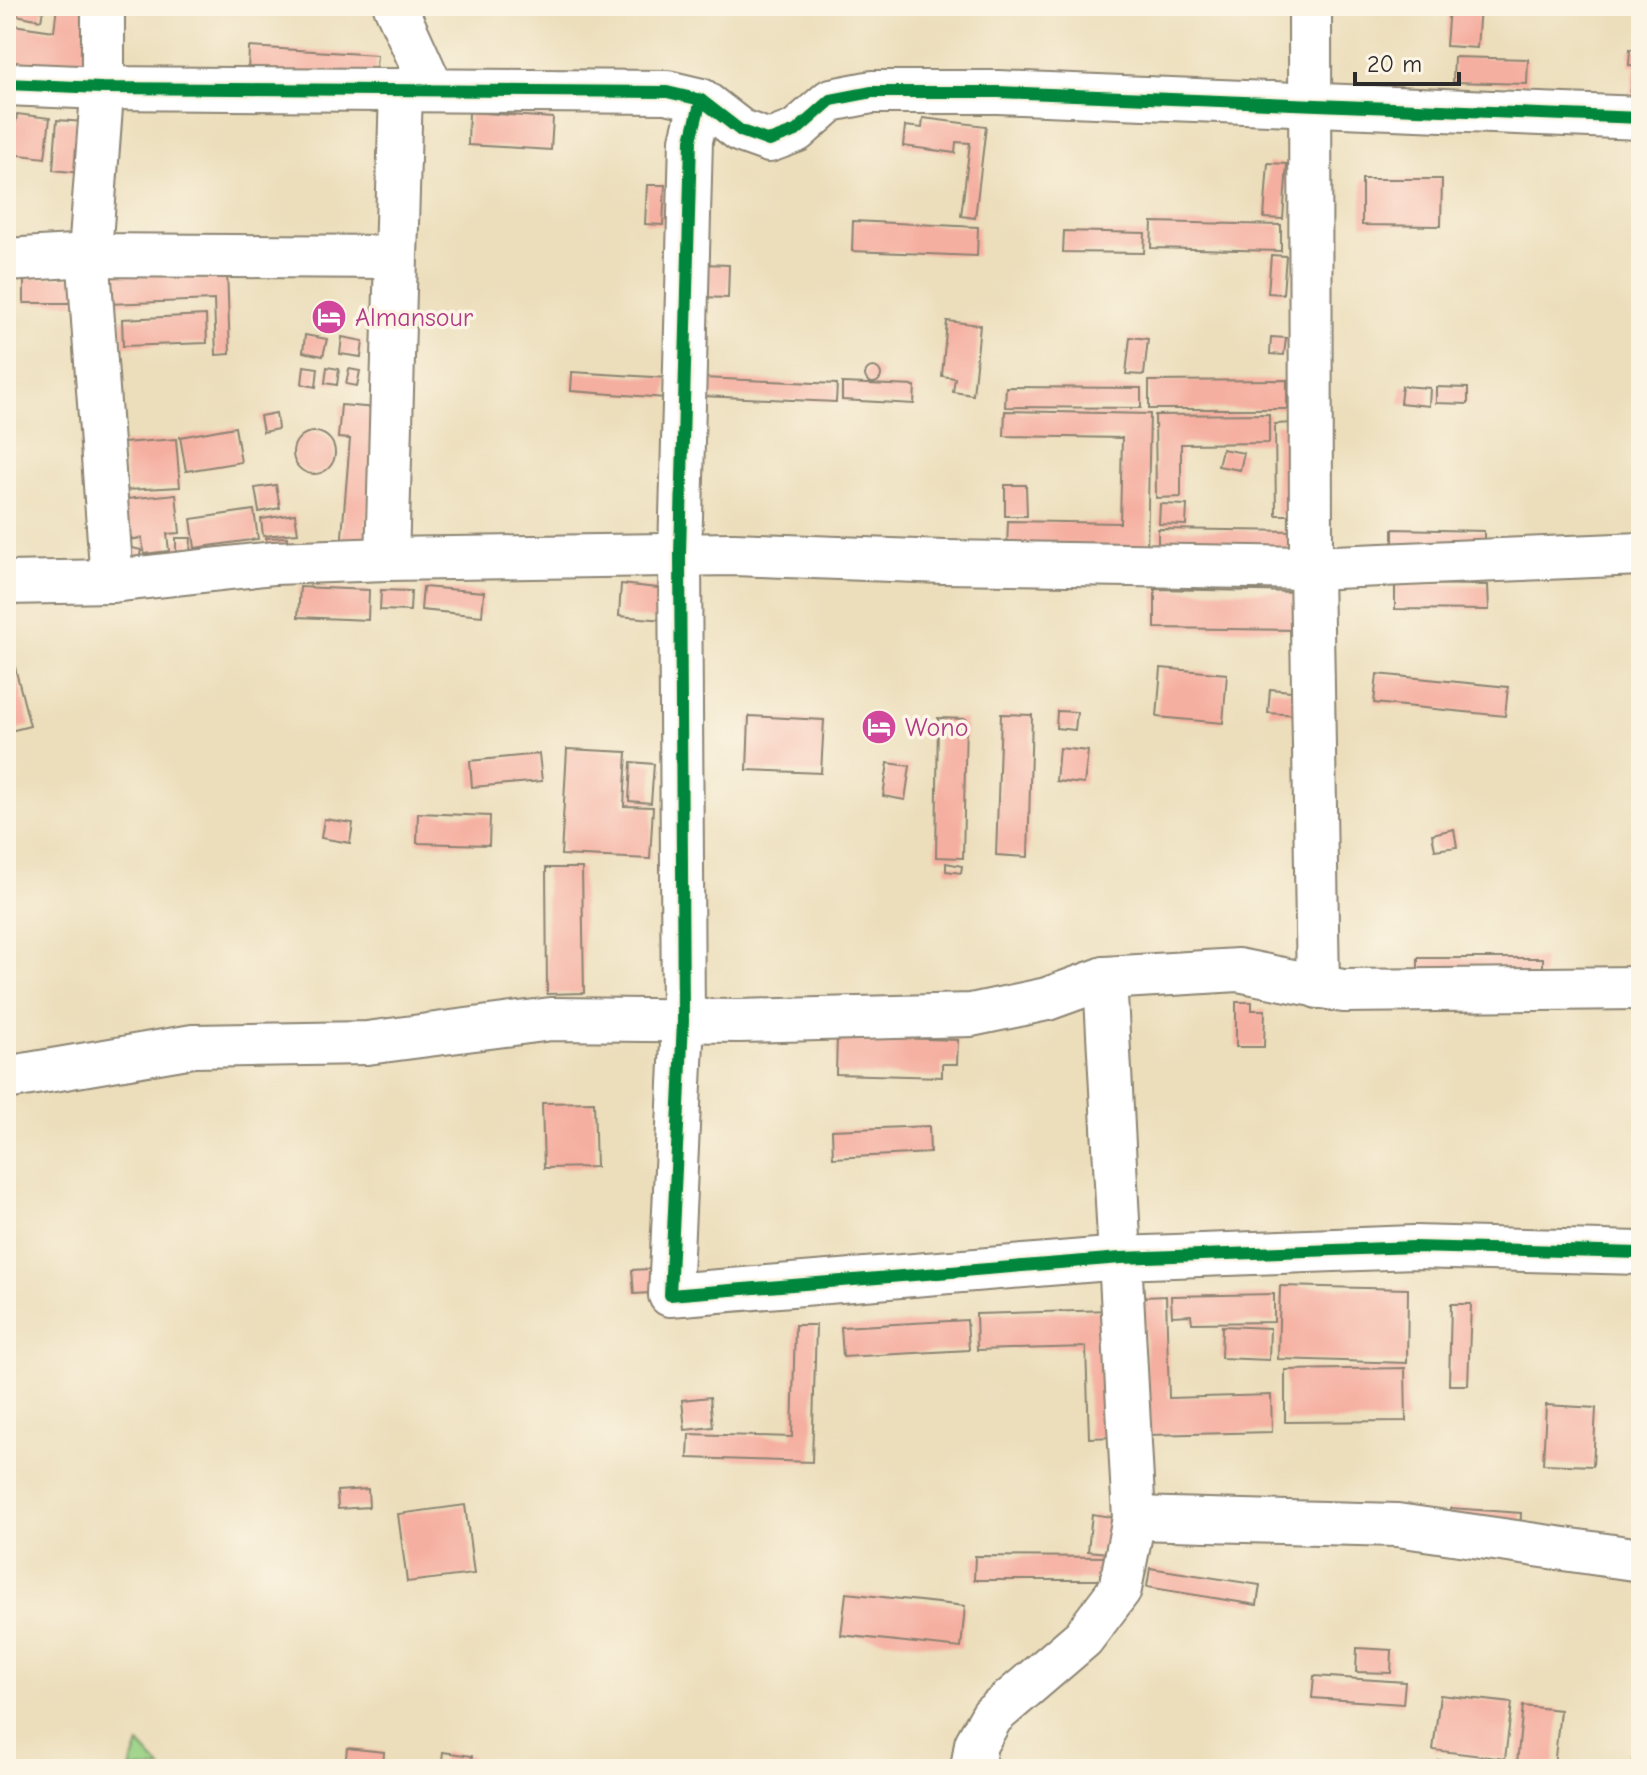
<svg xmlns="http://www.w3.org/2000/svg" width="1647" height="1775" font-family="'Comic Neue',sans-serif">
  <style>
    .green { fill: #9ad285; stroke: #627e58; stroke-width: 2 }
    .building { fill: #f5afa0 }
    .lines { fill: none; stroke-linecap: round; stroke-linejoin: round }
    .street-casing { stroke: #8c8473; stroke-width: 46 }
    .street { stroke: #fff; stroke-width: 42 }
    .cycleway-casing { stroke: #fcf5e5; stroke-width: 17 }
    .cycleway { stroke: #00873e; stroke-width: 12 }
    .labels { text-anchor: middle; stroke-width: 7; stroke-linejoin: round; paint-order: stroke }
    .hotel-label { font-size: 26px; fill: #b23c85; stroke: #fcf5e5; text-anchor: start }
  </style>
  <rect width="100%" height="100%" fill="#fcf5e5"/>
  <filter id="ink" filterUnits="userSpaceOnUse"><feTurbulence type="fractalNoise" baseFrequency=".0125" numOctaves="2"/><feDisplacementMap in="SourceGraphic" scale="16" xChannelSelector="R" yChannelSelector="G"/><feConvolveMatrix kernelMatrix="1 2 1 2 8 2 1 2 1" color-interpolation-filters="sRGB"/></filter>
  <filter id="wash" filterUnits="userSpaceOnUse"><feTurbulence type="fractalNoise" baseFrequency=".006" numOctaves="4" result="noise"/><feDisplacementMap in="SourceGraphic" scale="32" xChannelSelector="R" yChannelSelector="G"/><feGaussianBlur stdDeviation="1.8" result="paint"/><feColorMatrix in="noise" values="0 0 0 0 0 0 0 0 0 0 0 0 0 0 0 0 0 1.4 0 .05"/><feComposite in="paint" operator="in"/></filter>
  <g filter="url(#wash)">
    <rect width="100%" height="100%" fill="#ecdebb"/>
    <!-- green -->
    <path class="green" d="M139,1744L162,1769H130Z"/>
    <g id="blocks">
      <!-- building -->
      <g class="building">
        <path d="M6,6H44L41,20L6,13Z"/>
        <path d="M57,6H92L84,71L6,61V24L54,31Z"/>
        <path d="M1449,6H1480L1477,48L1446,46Z"/>
        <path d="M249,47L377,55L375,81L248,73Z"/>
        <path d="M1630,49L1641,51V66L1629,65Z"/>
        <path d="M1454,57L1528,59L1527,84L1453,82Z"/>
        <path d="M1634,69L1641,70V97L1630,95Z"/>
        <path d="M469,112L553,118L551,150L468,145Z"/>
        <path d="M17,114L50,118L45,158L11,154L12,148H6L7,121L16,122Z"/>
        <path d="M923,118L986,126L975,218L961,216L970,143L956,142L955,153L903,146L905,126L922,128Z"/>
        <path d="M57,120L85,122L82,173L53,170Z"/>
        <path d="M1268,163L1287,164L1283,219L1264,218Z"/>
        <path d="M1362,179H1442L1441,226L1362,225Z"/>
        <path d="M647,185H665L663,225L645,224Z"/>
        <path d="M853,221L978,227L977,256L852,251Z"/>
        <path d="M1152,222L1281,225V251L1151,248Z"/>
        <path d="M1064,231L1145,233L1144,253L1063,252Z"/>
        <path d="M1271,255L1286,256L1283,294L1268,293Z"/>
        <path d="M704,264L729,265L728,298L702,297Z"/>
        <path d="M227,269L230,354L216,355L214,300L107,304L106,273Z"/>
        <path d="M76,277V303H24V278Z"/>
        <path d="M206,315L207,343L123,346L122,319Z"/>
        <path d="M947,321L980,325L973,395L953,392L955,378L942,376Z"/>
        <path d="M305,335L327,339L323,356L303,352Z"/>
        <path d="M342,337L363,341L361,357L340,354Z"/>
        <path d="M1130,337L1148,339L1144,375L1126,374Z"/>
        <path d="M1271,337L1286,338L1284,355L1270,354Z"/>
        <path d="M304,366L318,368L316,387L302,384Z"/>
        <path d="M327,367L339,369L337,385L325,383Z"/>
        <circle cx="873" cy="375" r="8"/>
        <path d="M1639,368H1641V404L1636,403Z"/>
        <path d="M349,369L360,371L357,386L346,384Z"/>
        <path d="M572,372L668,378L666,398L571,391Z"/>
        <path d="M703,378L837,384L836,402L702,396Z"/>
        <path d="M1287,380V409H1149V381Z"/>
        <path d="M842,383L915,386L914,404L842,400Z"/>
        <path d="M1402,386L1430,388L1429,406L1400,403Z"/>
        <path d="M1006,387L1141,388V408L1005,407Z"/>
        <path d="M1436,387L1468,388V404L1436,403Z"/>
        <path d="M341,405L376,408L365,550L341,548L350,439L338,438Z"/>
        <path d="M1005,411L1150,414L1147,553L1007,550L1008,521L1120,523L1122,438L1004,436Z"/>
        <path d="M276,413L278,429L263,432L260,416Z"/>
        <path d="M1269,414V443L1181,444V497L1156,498L1155,415Z"/>
        <path d="M1294,423L1295,515H1276L1275,424Z"/>
        <path d="M235,427L241,462L186,471L180,437Z"/>
        <circle cx="314" cy="453" r="21"/>
        <path d="M176,439L180,487L127,490L123,443Z"/>
        <path d="M1222,449L1244,453L1240,470L1218,466Z"/>
        <path d="M276,485L280,508L259,512L255,488Z"/>
        <path d="M1005,485H1026L1027,516H1005Z"/>
        <path d="M176,494L180,533L167,534L169,551L144,554L142,538L121,541L117,500Z"/>
        <path d="M1160,504L1187,505L1186,525L1159,524Z"/>
        <path d="M254,510L258,539L195,548L191,519Z"/>
        <path d="M295,514L298,533L263,536L261,519Z"/>
        <path d="M1158,529L1296,531V552L1158,549Z"/>
        <path d="M1393,529L1484,531V551L1393,549Z"/>
        <path d="M287,537L288,552L267,553L266,538Z"/>
        <path d="M176,538H191L190,555L176,554Z"/>
        <path d="M124,546L141,550L139,560L121,556Z"/>
        <path d="M621,584L666,589L664,620L619,616Z"/>
        <path d="M1395,584L1488,585L1489,610L1395,609Z"/>
        <path d="M300,587L369,590L368,620L298,617Z"/>
        <path d="M423,587L484,592L482,616L421,610Z"/>
        <path d="M1155,589L1300,592L1299,630L1155,628Z"/>
        <path d="M381,590L411,591L410,611L380,610Z"/>
        <path d="M7,636L30,726L10,731L6,715Z"/>
        <path d="M1161,668L1227,674L1223,723L1157,717Z"/>
        <path d="M1377,674L1508,687L1505,716L1374,703Z"/>
        <path d="M1270,689L1301,692L1299,715L1268,713Z"/>
        <path d="M1057,711L1077,712L1075,730L1056,728Z"/>
        <path d="M1001,714L1032,715L1028,857L996,855Z"/>
        <path d="M749,716L824,720L821,773L747,770Z"/>
        <path d="M938,718L966,719L963,858L936,857Z"/>
        <path d="M1059,748L1088,751L1084,784L1056,781Z"/>
        <path d="M567,749L627,752L624,806L653,807L650,859L561,855Z"/>
        <path d="M539,754L542,781L472,787L470,761Z"/>
        <path d="M631,762L654,764L651,803L629,801Z"/>
        <path d="M888,763L910,766L905,800L883,796Z"/>
        <path d="M418,813L490,816L489,845L417,843Z"/>
        <path d="M324,819L353,823L350,843L321,838Z"/>
        <path d="M1454,829L1457,847L1435,850L1432,834Z"/>
        <path d="M946,863L962,866L961,873L946,871Z"/>
        <path d="M546,868H582L584,993L547,994Z"/>
        <rect x="1418" y="958" width="125" height="18"/>
        <path d="M1236,1002H1252V1010H1265L1264,1047H1236Z"/>
        <path d="M837,1036L958,1040L957,1064H942V1077L836,1074Z"/>
        <path d="M594,1102L596,1167L544,1168L542,1103Z"/>
        <path d="M929,1126L930,1153L833,1158L832,1130Z"/>
        <path d="M666,1268L668,1292L634,1294L632,1270Z"/>
        <path d="M1280,1286L1408,1289L1407,1363L1278,1359Z"/>
        <path d="M1274,1294V1322L1192,1323L1191,1315L1172,1316L1171,1296Z"/>
        <path d="M1166,1296L1169,1398L1271,1395L1272,1432L1148,1435L1144,1297Z"/>
        <path d="M1451,1304H1471L1468,1385H1449Z"/>
        <path d="M1111,1310L1115,1437L1089,1438L1086,1347L977,1350L976,1314Z"/>
        <path d="M967,1320L969,1350L843,1357L841,1327Z"/>
        <path d="M795,1325H816L812,1462L688,1458L689,1434L792,1437Z"/>
        <path d="M1222,1326L1270,1328L1269,1360L1221,1358Z"/>
        <path d="M1405,1368L1406,1421L1285,1422V1370Z"/>
        <path d="M710,1397L713,1427L685,1430L682,1400Z"/>
        <path d="M1546,1405L1596,1408L1593,1466L1543,1464Z"/>
        <path d="M368,1489L369,1507L338,1509L337,1491Z"/>
        <path d="M465,1505L474,1574L407,1582L398,1514Z"/>
        <path d="M1450,1508L1521,1513L1520,1534L1449,1528Z"/>
        <path d="M1092,1514L1112,1517L1108,1553L1088,1551Z"/>
        <path d="M975,1556L1112,1557V1580H974Z"/>
        <path d="M1150,1568L1260,1585L1257,1605L1147,1587Z"/>
        <path d="M846,1593L965,1606L961,1648L841,1635Z"/>
        <path d="M1357,1648L1392,1650L1391,1673L1356,1672Z"/>
        <path d="M1314,1676L1405,1682L1403,1704L1312,1698Z"/>
        <path d="M1440,1695L1512,1703L1505,1759L1433,1750Z"/>
        <path d="M1523,1706L1560,1710L1554,1767L1517,1763Z"/>
        <path d="M1636,1716H1641V1769H1632Z"/>
        <path d="M347,1748L384,1752L383,1769L345,1767Z"/>
        <path d="M443,1752L472,1756L470,1769H441Z"/>
        <path d="M1438,1760L1486,1767V1769H1437Z"/>
      </g>
    </g>
  </g>
  <g filter="url(#ink)">
    <use href="#blocks" fill-opacity="0" stroke="#8c8473" stroke-width="2"/>
    <g class="lines">
      <defs>
        <g id="street">
          <path d="M103,6V81L89,266L112,581"/>
          <path d="M395,6L433,90"/>
          <path d="M1310,6L1311,568L1318,987"/>
          <path d="M6,84L102,88L667,92L701,100L741,131L769,141L796,131L831,100L872,92H998L1641,118"/>
          <path d="M701,100L691,140L680,554L683,1021L670,1295L1121,1258L1414,1247L1641,1253"/>
          <path d="M6,260L90,255L394,257"/>
          <path d="M387,559L401,90"/>
          <path d="M6,583L112,581L274,563L387,559L734,554L944,562L1311,568L1641,554"/>
          <path d="M6,1078L193,1046L367,1043L551,1019L739,1021L971,1015L1047,999L1105,978L1238,970L1343,991L1641,988"/>
          <path d="M1134,1518L1397,1525L1641,1560"/>
          <path d="M972,1769L976,1744L992,1716L1083,1638L1120,1589L1134,1518L1105,978"/>
        </g>
      </defs>
      <!-- street casing -->
      <use href="#street" class="street-casing"/>
      <!-- street -->
      <use href="#street" class="street"/>
      <defs>
        <g id="cycleway">
          <path d="M6,84L102,88L667,92L701,100L741,131L769,141L796,131L831,100L872,92H998L1641,118"/>
          <path d="M701,100L691,140L680,554L683,1021L670,1295L1121,1258L1414,1247L1641,1253"/>
        </g>
      </defs>
      <!-- cycleway casing -->
      <use href="#cycleway" class="cycleway-casing"/>
      <!-- cycleway -->
      <use href="#cycleway" class="cycleway"/>
    </g>
  </g>
  <!-- icons -->
  <defs>
    <symbol id="hotel-disc" viewBox="-11 -11 22 22"><circle r="9.5" fill="#d1479c" stroke="#fcf5e5"/><path d="M-6-4.5h1.5V1H6V5H4.5V3h-9V5H-6ZM-4 0a1.8 1.8 0 1 1 3.6 0ZM.5 0V-2.5h3Q6-2.5 6 0Z" fill="#fff"/></symbol>
  </defs>
  <g fill-rule="evenodd">
    <use href="#hotel-disc" x="309" y="297" width="40" height="40"/>
    <use href="#hotel-disc" x="859" y="707" width="40" height="40"/>
  </g>
  <g class="labels">
    <!-- hotel labels -->
    <g class="hotel-label">
      <text x="355" y="326">Almansour</text>
      <text x="905" y="736">Wono</text>
    </g>
  </g>
  <!-- margin -->
  <rect width="1647" height="1775" fill="none" stroke="#fcf5e5" stroke-width="32"/>
  <!-- scale -->
  <path d="M1355 72v12h104v-12" fill="none" stroke="#2b2b2b" stroke-width="4"/>
  <text x="1367" y="72" font-size="24" fill="#2b2b2b" stroke="#fcf5e5" stroke-width="6" paint-order="stroke">20 m</text>
</svg>
